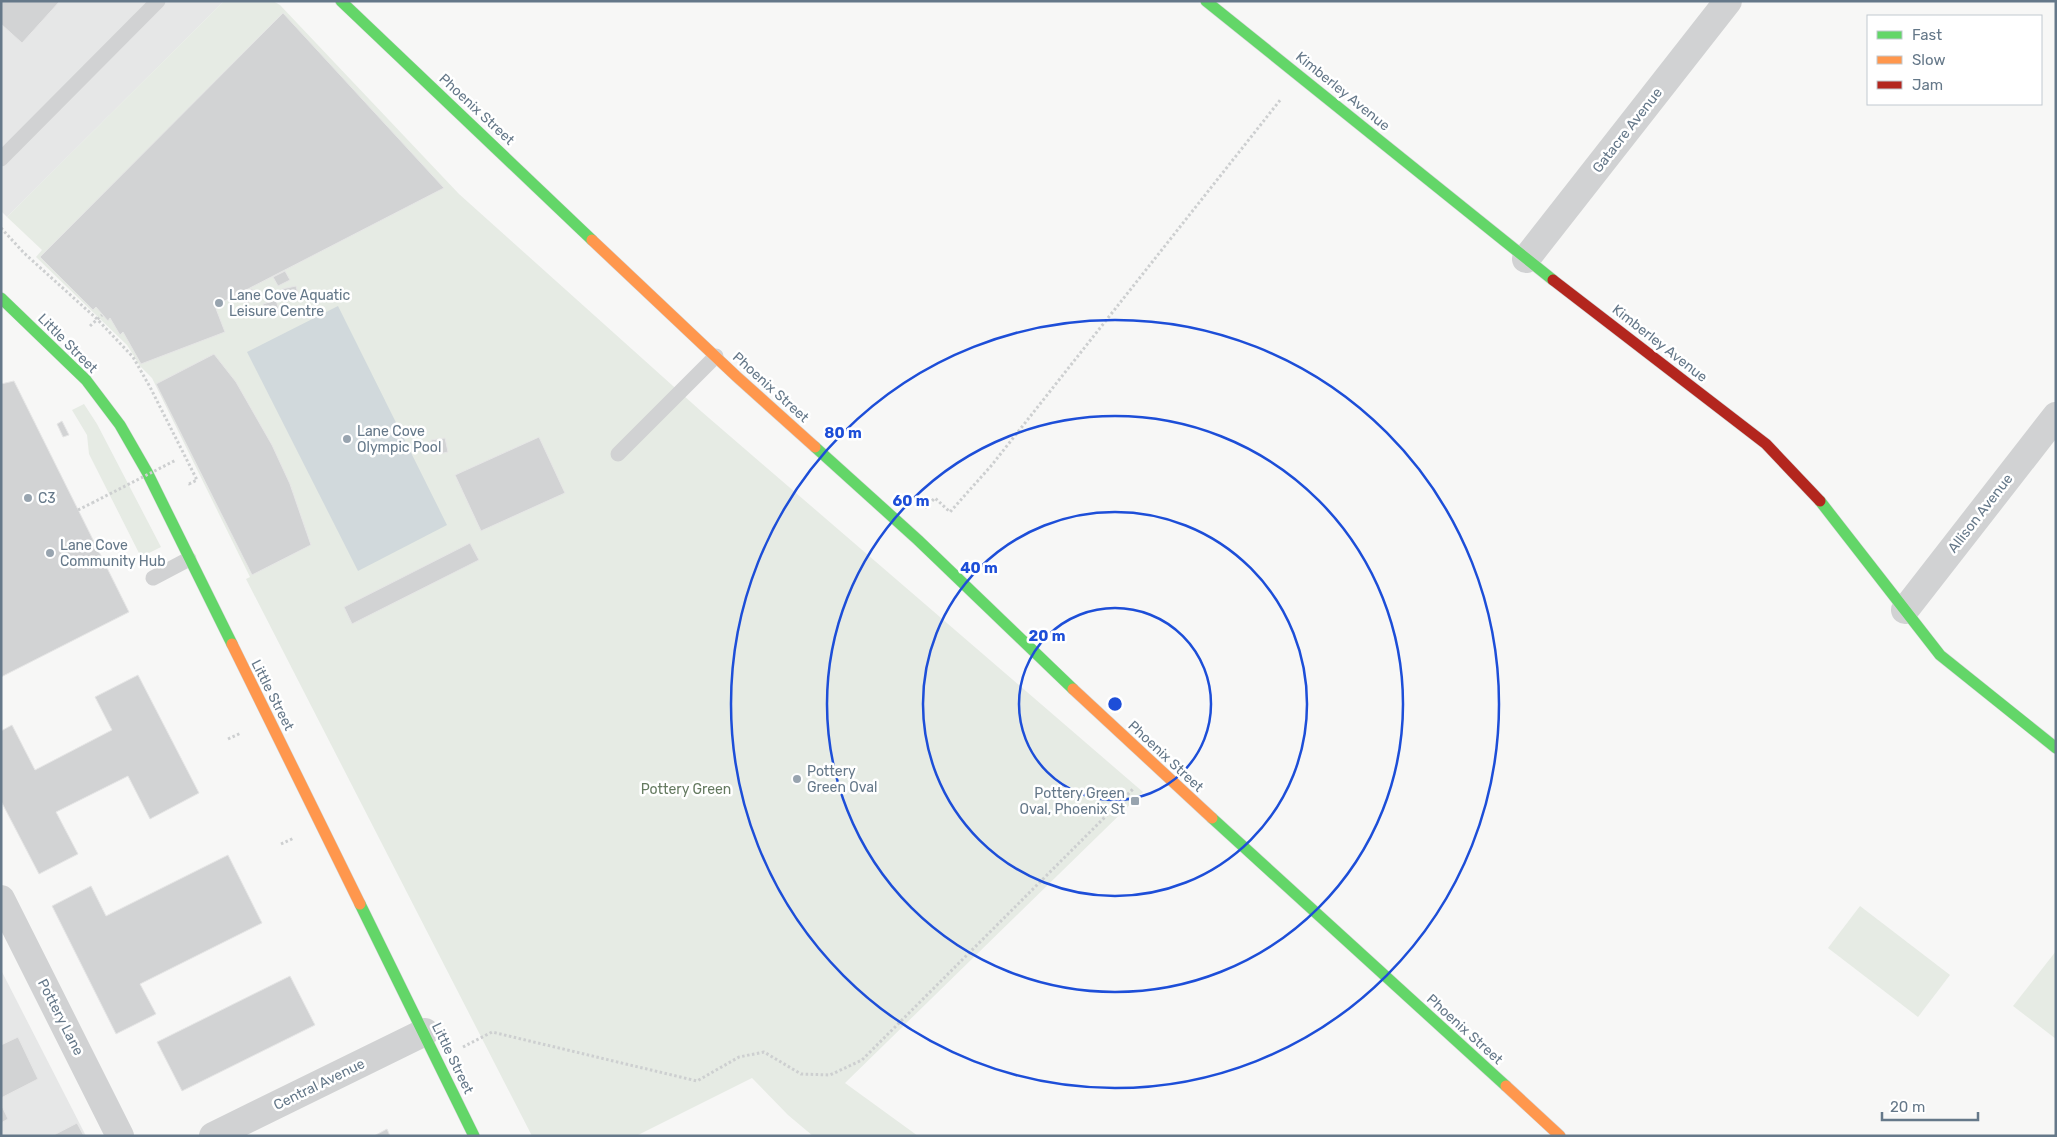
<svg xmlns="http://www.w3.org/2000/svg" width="2057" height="1137" font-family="Rubik,sans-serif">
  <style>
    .built { fill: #e6e7e7 }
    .green { fill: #e6ebe4 }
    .water { fill: #d1d9dc }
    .building { fill: #d2d3d4; stroke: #e6e6e6 }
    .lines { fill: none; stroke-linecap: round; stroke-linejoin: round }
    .fast-casing { stroke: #d2d4d6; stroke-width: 12 }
    .slow-casing { stroke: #d2d4d6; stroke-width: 12 }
    .jam-casing { stroke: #d2d4d6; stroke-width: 12 }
    .path { stroke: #cdcfd0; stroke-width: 3; stroke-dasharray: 2.5 2.5; stroke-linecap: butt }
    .lane { stroke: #d1d2d3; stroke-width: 15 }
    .street { stroke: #d1d2d3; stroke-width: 28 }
    .fast { stroke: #63d668; stroke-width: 11 }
    .slow { stroke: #ff974d; stroke-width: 11 }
    .jam { stroke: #b3261e; stroke-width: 11 }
    .path-bridge { stroke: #cdcfd0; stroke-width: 3; stroke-dasharray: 2.5 2.5; stroke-linecap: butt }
    .ring { fill: none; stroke: #1d4ed8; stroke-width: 2.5 }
    .poi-dot { fill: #98a4af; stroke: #fff; stroke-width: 2 }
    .labels { text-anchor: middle; stroke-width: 5; stroke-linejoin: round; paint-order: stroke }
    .street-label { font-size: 14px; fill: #657889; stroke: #fff }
    .poi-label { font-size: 14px; fill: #657889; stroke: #fff; text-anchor: start }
    .park-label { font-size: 14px; fill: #657a60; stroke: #fff }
    .centre { fill: #1d4ed8; stroke: #fff; stroke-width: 2.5 }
    .ring-label { font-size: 15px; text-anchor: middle; font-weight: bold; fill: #1d4ed8; stroke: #fff; stroke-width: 5; stroke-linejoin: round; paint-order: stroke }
  </style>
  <rect width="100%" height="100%" fill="#f7f7f6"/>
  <!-- built -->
  <g class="built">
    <path d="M1,1H224L7,217L1,211Z"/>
    <path d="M1,970L86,1136H1Z"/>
  </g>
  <!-- green -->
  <g class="green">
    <path d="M224,1H273L280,5L459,194L702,412L1143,792L845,1083L918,1136H813L788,1115L752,1078L636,1136H532L246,579L250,577L152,378L140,366L127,345L36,257L42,250L7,217Z"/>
    <path d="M84,404L97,424L161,547L141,557L89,454L87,435L72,410Z"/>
    <path d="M1860,906L1950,975L1918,1017L1828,948Z"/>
    <path d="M2056,951V1039L2013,1006Z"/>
  </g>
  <!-- water -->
  <path class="water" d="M338,306L447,525L358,571L247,352Z"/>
  <!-- building -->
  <g class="building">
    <path d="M1,1H60L22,43L1,24Z"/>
    <path d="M283,13L444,188L215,306L225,332L141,364L123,332L120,335L110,318L108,321L96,307L93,310L40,257Z"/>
    <path d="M285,271L290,280L278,286L273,277Z"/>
    <path d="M296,286L299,298L285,302L282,289Z"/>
    <path d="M252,289L257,298L245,304L240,294Z"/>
    <path d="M276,300L280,313L266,316L263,304Z"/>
    <path d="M214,354L236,382L272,445L290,484L311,545L252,575L156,384Z"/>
    <path d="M14,381L129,612L1,677V384Z"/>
    <path d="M62,421L69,435L63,437L57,424Z"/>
    <path d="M539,437L565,493L481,531L455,475Z"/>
    <path d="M445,438L448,452L434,455L431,440Z"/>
    <path d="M470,543L479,560L352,624L344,607Z"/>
    <path d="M138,675L199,793L150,819L128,776L56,812L78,854L39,874L1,801V731L12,725L35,770L112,730L95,697Z"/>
    <path d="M228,855L262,923L140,984L156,1014L116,1034L52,906L91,886L106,916Z"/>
    <path d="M290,976L315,1025L182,1091L157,1042Z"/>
    <path d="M18,1037L38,1079L1,1098V1045Z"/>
    <path d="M1,1104L8,1119L1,1123Z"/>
    <path d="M77,1123L84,1136H52Z"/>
    <path d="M387,1129L390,1136H374Z"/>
  </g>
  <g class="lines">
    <defs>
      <g id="fast">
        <path d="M341,1L592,240"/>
        <path d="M1206,1L1553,280"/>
        <path d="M1,298L86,380L120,425L147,472L232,644"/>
        <path d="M815,447L918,540L1073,689"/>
        <path d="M1820,501L1940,655L2056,748"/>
        <path d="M1212,818L1506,1086"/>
        <path d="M360,904L474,1136"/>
      </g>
      <g id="slow">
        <path d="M592,240L736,376L815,447"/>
        <path d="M232,644L360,904"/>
        <path d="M1073,689L1212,818"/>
        <path d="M1506,1086L1560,1136"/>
      </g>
      <path id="jam" d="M1553,280L1766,444L1820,501"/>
    </defs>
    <!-- fast casing -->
    <use href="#fast" class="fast-casing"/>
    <!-- slow casing -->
    <use href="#slow" class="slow-casing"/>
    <!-- jam casing -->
    <use href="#jam" class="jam-casing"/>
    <!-- path -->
    <g class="path">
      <path d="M1,228L24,253L97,319L133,357L150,387L197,480L189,484L188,483"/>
      <path d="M90,326L102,315"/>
      <path d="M925,508L935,498L950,512L991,466L1281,99"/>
      <path d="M78,510L92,503"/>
      <path d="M228,739L241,733"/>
      <path d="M281,844L294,838"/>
      <path d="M463,1047L492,1032L697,1081L739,1057L764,1052L801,1074L830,1075L862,1060L1133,789"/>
    </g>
    <!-- lane -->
    <g class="lane">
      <path d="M1,159L158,1"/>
      <path d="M618,454L716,356"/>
      <path d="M153,578L189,559"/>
    </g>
    <!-- street -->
    <g class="street">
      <path d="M1526,259L1728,1"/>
      <path d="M1905,610L2056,416"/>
      <path d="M1,899L120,1136"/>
      <path d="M213,1136L425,1032"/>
    </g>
    <!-- fast -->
    <use href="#fast" class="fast"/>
    <!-- slow -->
    <use href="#slow" class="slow"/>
    <!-- jam -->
    <use href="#jam" class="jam"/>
    <!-- path-bridge -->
    <path class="path-bridge" d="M92,503L176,460"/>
  </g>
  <!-- distance rings -->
  <g class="ring">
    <circle cx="1115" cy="704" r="96"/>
    <circle cx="1115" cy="704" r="192"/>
    <circle cx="1115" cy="704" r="288"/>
    <circle cx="1115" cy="704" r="384"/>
  </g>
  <!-- markers -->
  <g class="poi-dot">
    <circle cx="219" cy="303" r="5"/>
    <circle cx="347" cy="439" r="5"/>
    <circle cx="28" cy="498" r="5"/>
    <circle cx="50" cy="553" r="5"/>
    <circle cx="797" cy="779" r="5"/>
    <rect x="1130" y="796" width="10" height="10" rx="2.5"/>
  </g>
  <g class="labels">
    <!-- street labels -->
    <g class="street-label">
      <text transform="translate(1343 91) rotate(39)" y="5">Kimberley Avenue</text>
      <text transform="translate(477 109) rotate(43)" y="5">Phoenix Street</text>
      <text transform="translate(1627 130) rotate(-52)" y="5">Gatacre Avenue</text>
      <text transform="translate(68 343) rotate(45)" y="5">Little Street</text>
      <text transform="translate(1660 343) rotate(38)" y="5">Kimberley Avenue</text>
      <text transform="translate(771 387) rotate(42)" y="5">Phoenix Street</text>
      <text transform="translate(1980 513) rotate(-52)" y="5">Allison Avenue</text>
      <text transform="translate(273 695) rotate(63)" y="5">Little Street</text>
      <text transform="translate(1166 756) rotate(43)" y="5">Phoenix Street</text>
      <text transform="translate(61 1017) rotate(63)" y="5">Pottery Lane</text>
      <text transform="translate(1465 1029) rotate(42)" y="5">Phoenix Street</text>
      <text transform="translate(453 1058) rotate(64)" y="5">Little Street</text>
      <text transform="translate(319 1084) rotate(-26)" y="5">Central Avenue</text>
    </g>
    <!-- poi labels -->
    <g class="poi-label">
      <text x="229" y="300">Lane Cove Aquatic<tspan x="229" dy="16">Leisure Centre</tspan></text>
      <text x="357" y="436">Lane Cove<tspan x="357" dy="16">Olympic Pool</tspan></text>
      <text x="38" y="503">C3</text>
      <text x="60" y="550">Lane Cove<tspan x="60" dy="16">Community Hub</tspan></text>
      <text x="807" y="776">Pottery<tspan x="807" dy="16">Green Oval</tspan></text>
      <text x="1125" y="798" text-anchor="end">Pottery Green<tspan x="1125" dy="16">Oval, Phoenix St</tspan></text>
    </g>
    <!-- park labels -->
    <g class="park-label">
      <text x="686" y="794">Pottery Green</text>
    </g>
  </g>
  <circle cx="1115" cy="704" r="8" class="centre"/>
  <g class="ring-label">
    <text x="843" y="438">80 m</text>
    <text x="911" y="506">60 m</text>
    <text x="979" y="573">40 m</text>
    <text x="1047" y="641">20 m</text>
  </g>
  <!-- border -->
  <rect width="2057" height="1137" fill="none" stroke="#657889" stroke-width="5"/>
  <!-- legend -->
  <rect x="1867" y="15" width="175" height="90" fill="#ffffff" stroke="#c1c9d0"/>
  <rect x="1877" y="31" width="25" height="8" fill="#63d668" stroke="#c1c9d0"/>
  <text x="1912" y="40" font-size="15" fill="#657889">Fast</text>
  <rect x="1877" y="56" width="25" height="8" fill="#ff974d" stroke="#c1c9d0"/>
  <text x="1912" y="65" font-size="15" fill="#657889">Slow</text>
  <rect x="1877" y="81" width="25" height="8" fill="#b3261e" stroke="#c1c9d0"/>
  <text x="1912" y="90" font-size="15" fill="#657889">Jam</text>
  <!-- scale -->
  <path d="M1882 1112v8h96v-8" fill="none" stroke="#657889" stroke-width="2.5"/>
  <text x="1890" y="1112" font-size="15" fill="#657889" stroke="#ffffff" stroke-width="4" paint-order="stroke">20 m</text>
</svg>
